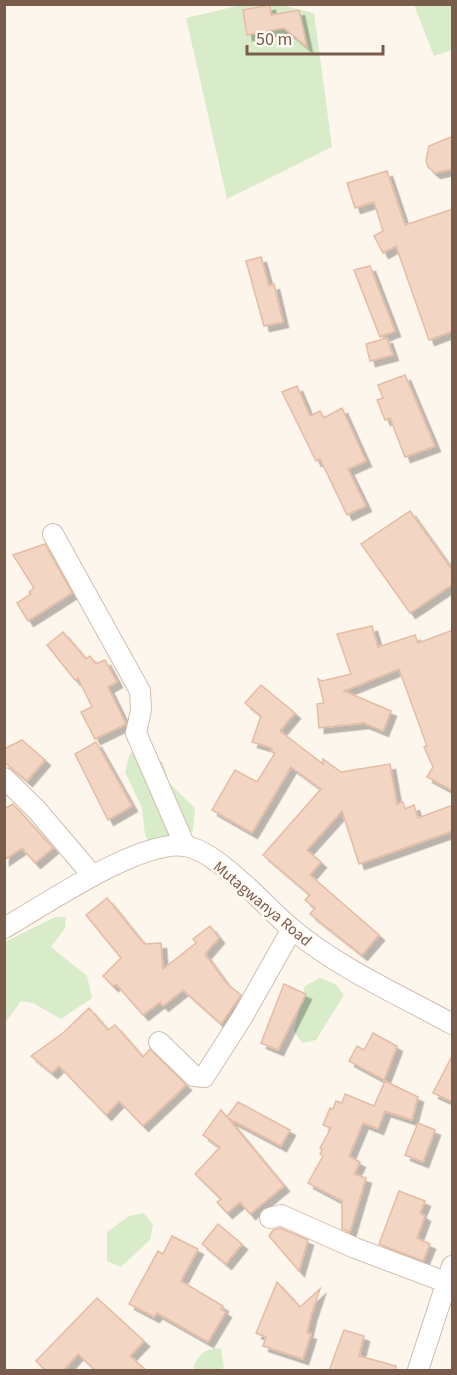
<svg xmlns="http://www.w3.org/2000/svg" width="457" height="1375" font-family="'Source Sans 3',sans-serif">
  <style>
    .green { fill: #d8ecc9 }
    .building { fill: #f3d5c3; stroke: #e6bba3; stroke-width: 1.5; filter: url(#shadow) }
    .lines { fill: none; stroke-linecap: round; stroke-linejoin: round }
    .street-casing { stroke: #d1beb0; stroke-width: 22 }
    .street { stroke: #fff; stroke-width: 20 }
    .labels { text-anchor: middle; stroke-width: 5; stroke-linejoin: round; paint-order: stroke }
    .street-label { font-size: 16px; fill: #7a5c4d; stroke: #fffaf3 }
  </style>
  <defs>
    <filter id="shadow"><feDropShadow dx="5.5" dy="5.5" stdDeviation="0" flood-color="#0004"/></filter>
  </defs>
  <rect width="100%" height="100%" fill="#fdf6ec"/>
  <!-- green -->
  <g class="green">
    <path d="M245,4L281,5L314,13L332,147L227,199L186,18Z"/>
    <path d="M414,5H452V50L434,56Z"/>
    <path d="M149,750L163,763L169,783L195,808L193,831L165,842H149L145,835L142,808L125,772L130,753Z"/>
    <path d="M55,917H66L65,928L51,947L87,976L92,998L61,1019L33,1003L21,1001L5,1023V942Z"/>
    <path d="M320,978L335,984L344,995L316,1040L302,1043L294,1031L305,986Z"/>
    <path d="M144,1213L153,1224L150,1240L121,1267L107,1261V1232L129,1216Z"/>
    <path d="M221,1348L224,1367L221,1370H195L193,1367C200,1353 205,1349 221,1348Z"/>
  </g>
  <!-- building -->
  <g class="building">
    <path d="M270,5L271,15L299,10L307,47L284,28L247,35L243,10Z"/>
    <path d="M453,136V169L435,173L428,167L426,160L429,146Z"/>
    <path d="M387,171L405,225L453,209V331L429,340L396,246L383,253L374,236L383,231L374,202L355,208L347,183Z"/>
    <path d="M261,257L269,286L274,284L283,322L264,326L246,261Z"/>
    <path d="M370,266L395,331L380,337L354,270Z"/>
    <path d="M387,338L393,355L370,361L366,344Z"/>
    <path d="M405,375L435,446L405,457L390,418L385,420L377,400L383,398L378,385Z"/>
    <path d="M297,386L310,416L320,411L324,418L342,408L366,461L348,469L366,506L347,515L320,459L316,461L282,392Z"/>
    <path d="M410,511L453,571V584L410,613L361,544Z"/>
    <path d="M45,544L72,593L28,621L17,603L31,594L29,592L34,588L13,555Z"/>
    <path d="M372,626L378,647L415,635L418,643L453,630V791L427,777L433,767L424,747L427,746L399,669L344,691L391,711L383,731L364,723L319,728L317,704L324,703L318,679L322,681L351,674L337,634Z"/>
    <path d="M63,632L86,659L90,656L96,664L105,660L117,682L108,687L126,724L95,739L81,712L92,707L78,678L75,680L47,645Z"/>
    <path d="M261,685L295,713L280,731L323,764V759L341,772L390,764L397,804L403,802L405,809L414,805L418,818L453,805V831L359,864L342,811L307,850L321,862L310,875L379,935L362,955L310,914L315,908L305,900L310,895L263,855L321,789L291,767L252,833L212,810L235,770L257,782L275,753L271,751L272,748L252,742L261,716L245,703Z"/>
    <path d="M22,740L45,760L27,781L4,762V749Z"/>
    <path d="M96,742L132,806L108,820L75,754Z"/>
    <path d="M13,804L53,848L35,863L22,848L4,860V809Z"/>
    <path d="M107,898L144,944L161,943L163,969L196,943L193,939L210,926L219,938L205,954L227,984L241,995L221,1024L183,990L163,1006L160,1002L143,1015L116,984L113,986L103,976L121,958L86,915Z"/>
    <path d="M284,984L306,994L278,1050L261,1043Z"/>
    <path d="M89,1008L108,1030L115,1025L143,1057L150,1049L186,1085L143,1126L119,1101L106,1115L59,1066L52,1073L31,1056L63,1033Z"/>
    <path d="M373,1033L397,1046L384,1080L349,1061L357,1046L364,1050Z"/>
    <path d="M453,1054V1102L433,1093Z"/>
    <path d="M385,1081L418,1097L412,1120L385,1111L378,1129L363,1123L349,1156L360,1162L354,1174L366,1178L350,1232L342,1229V1201L308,1183L323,1156L320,1154L322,1150L320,1148L331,1128L323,1125L330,1108L333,1109L336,1101L342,1103L345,1094L374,1106Z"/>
    <path d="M238,1102L290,1130L281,1146L228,1118L284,1186L250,1214L240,1202L227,1213L217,1202L221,1199L195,1174L220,1147L203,1135L221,1110L227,1117Z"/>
    <path d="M418,1123L435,1130L423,1162L405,1155Z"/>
    <path d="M399,1191L425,1201L420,1213L425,1216L417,1238L430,1244L423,1261L379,1244Z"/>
    <path d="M218,1224L242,1244L226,1264L202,1244Z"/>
    <path d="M280,1228L308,1240L299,1271L269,1236L273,1230Z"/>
    <path d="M172,1236L198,1249L181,1281L223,1306L221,1309L226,1312L208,1342L157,1313L154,1317L129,1304L158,1251L163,1254Z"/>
    <path d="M277,1282L300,1307L320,1289L311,1316L307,1333L311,1334L303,1359L263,1346L266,1337L256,1333Z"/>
    <path d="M97,1298L144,1341L130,1356L147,1371H96L78,1354L63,1371H46L36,1361Z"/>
    <path d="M344,1330L364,1336L359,1356L396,1366L395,1371H329Z"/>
  </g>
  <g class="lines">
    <defs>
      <g id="street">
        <path d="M53,534L140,691L141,710L136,733L185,846"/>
        <path d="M4,778L36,809L93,876"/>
        <path d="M4,928C45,905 140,839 185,846C205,849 228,870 242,882C259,897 275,915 292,929C340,969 398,994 452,1024"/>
        <path d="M159,1042L194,1076L204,1077L243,1016L292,929"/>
        <path d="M270,1218L281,1215L355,1248L448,1283"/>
        <path d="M418,1370L452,1266"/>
      </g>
    </defs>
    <!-- street casing -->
    <use href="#street" class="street-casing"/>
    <!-- street -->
    <use href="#street" class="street"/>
  </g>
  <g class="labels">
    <!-- street labels -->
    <g class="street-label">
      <text transform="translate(263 903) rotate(40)" y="6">Mutagwanya Road</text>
    </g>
  </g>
  <!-- border -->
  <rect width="457" height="1375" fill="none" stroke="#7a5c4d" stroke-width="12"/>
  <!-- scale -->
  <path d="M247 45v9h136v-9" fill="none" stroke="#7a5c4d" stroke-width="3"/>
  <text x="256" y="45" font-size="18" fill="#7a5c4d" stroke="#fffaf3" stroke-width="4.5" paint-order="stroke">50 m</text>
</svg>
